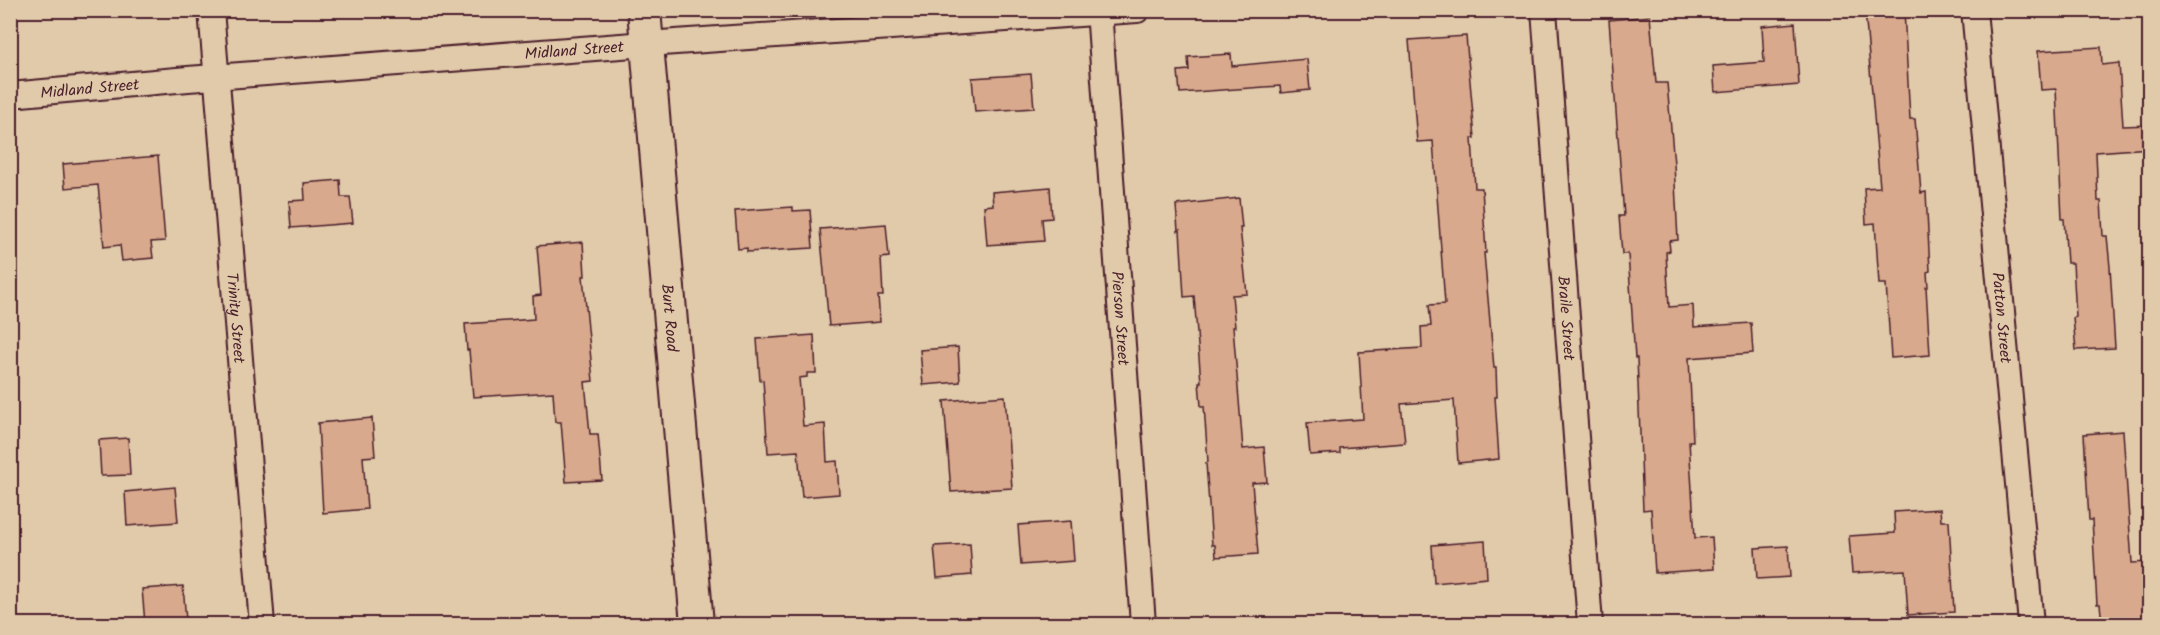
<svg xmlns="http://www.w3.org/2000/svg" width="2160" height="635" font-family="Kalam,sans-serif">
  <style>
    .building { fill: #d8a98c; stroke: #4a1f2b; stroke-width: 1.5 }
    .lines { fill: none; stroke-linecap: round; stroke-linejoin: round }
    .minor-casing { stroke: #4a1f2b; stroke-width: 28 }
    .tertiary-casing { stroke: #4a1f2b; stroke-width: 36 }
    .minor { stroke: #e1caaa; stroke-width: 24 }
    .tertiary { stroke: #e1caaa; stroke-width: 32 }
    .labels { text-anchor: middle; stroke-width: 6; stroke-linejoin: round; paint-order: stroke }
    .street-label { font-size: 16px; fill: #4a1f2b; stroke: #e1caaa }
  </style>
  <rect width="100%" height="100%" fill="#e1caaa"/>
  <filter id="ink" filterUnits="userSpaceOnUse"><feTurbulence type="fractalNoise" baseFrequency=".0167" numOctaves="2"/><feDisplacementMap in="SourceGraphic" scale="12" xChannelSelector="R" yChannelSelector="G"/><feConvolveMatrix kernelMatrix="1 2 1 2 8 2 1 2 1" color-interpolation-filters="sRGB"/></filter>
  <g filter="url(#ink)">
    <!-- building -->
    <g class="building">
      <path d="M1865,10H1904L1910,119H1915L1921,193L1926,192L1930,271L1927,272L1928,287H1926L1930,355L1891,358L1886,284H1879L1875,223L1866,224L1864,188L1880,187Z"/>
      <path d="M1650,16L1656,83H1667L1674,164L1678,240L1669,241L1670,251L1666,252L1669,307L1693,305L1694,327L1751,323L1753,353L1689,358L1693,441H1689L1695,538L1712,537L1714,569L1655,573L1651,509L1643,510L1637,358H1635L1628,254H1622L1619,216H1624L1609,20Z"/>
      <path d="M1795,23L1799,85L1715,92L1713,66L1764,62L1762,26Z"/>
      <path d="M1466,36L1475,138H1472L1475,188H1482L1486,253H1484L1494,368H1496L1497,397H1495L1499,459L1458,463L1454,400L1401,404L1405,443L1340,448V453L1310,455L1307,423L1363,419L1359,352L1422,348L1421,327L1431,326L1429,305L1445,304L1433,141L1417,142L1409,40Z"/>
      <path d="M2101,47L2102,65L2119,63L2123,126L2150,125V148L2096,152L2098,201H2101L2103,236H2107L2110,267L2115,348L2076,350L2073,318L2076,317L2073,263H2067L2064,219H2062L2056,89L2041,90L2038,51Z"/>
      <path d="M1231,54L1232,66L1307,59L1310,90L1281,93L1280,86L1180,93L1178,71L1189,70L1188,57Z"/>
      <path d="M1031,74L1034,108L975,112L972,78Z"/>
      <path d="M158,156L165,241L151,242L153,258L122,261L120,245L104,247L98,185L65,188L63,164Z"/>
      <path d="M340,180L341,197H350L353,223L291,228L289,201L305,200L304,183Z"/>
      <path d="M1050,187L1052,218L1042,219L1044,241L987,245L984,206L993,205L992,192Z"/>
      <path d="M1239,198L1242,228H1240L1247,294L1232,295L1235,327H1233L1243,449L1264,447L1267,482L1252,483L1258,554L1216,557L1215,545H1212L1206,463L1208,462L1204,406H1201L1199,382H1201L1194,296L1184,297L1180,230L1178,231L1176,205Z"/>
      <path d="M793,207V211L810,210L813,248L747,252V248L738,249L735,211Z"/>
      <path d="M886,224L889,257L881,258L883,296H878L880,322L829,326L820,229Z"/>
      <path d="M583,242L585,276H583L593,381L585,382L590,434H598L602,480L566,482L561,422H555L553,392L473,397L469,350H467L465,324L534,319L533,296L541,295L537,246Z"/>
      <path d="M814,335L816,373H807V377L799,378L803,426L825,424L827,462L837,461L839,494L802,497L798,451L768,453L763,380L760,381L757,339Z"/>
      <path d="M958,347L960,382L923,385L920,350Z"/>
      <path d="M1005,396L1012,488L951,492L944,401Z"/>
      <path d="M372,418L375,456L363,457L367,509L323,513L318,423Z"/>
      <path d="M2123,431L2132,563L2150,562V624H2102L2100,604H2097L2092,520H2089L2084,434Z"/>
      <path d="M128,438L130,475L101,476L99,440Z"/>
      <path d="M175,487L178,522L127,526L125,492Z"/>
      <path d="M1940,509L1941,521H1949L1954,612L1908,615L1905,570L1852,573L1849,536L1895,533L1894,512Z"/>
      <path d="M1071,521L1074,561L1021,565L1018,525Z"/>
      <path d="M1485,541L1487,578L1434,583L1432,545Z"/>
      <path d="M970,544L972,575L937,578L934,546Z"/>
      <path d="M1788,546L1790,577L1757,579L1755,548Z"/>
      <path d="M183,586L186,620L145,623L142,589Z"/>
    </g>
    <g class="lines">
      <defs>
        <g id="minor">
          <path id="s1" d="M211,10L262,624"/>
          <path id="s2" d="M1099,10L1143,624"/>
          <path id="s3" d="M1544,10L1590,624"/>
          <path id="s4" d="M1974,10L2031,624"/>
          <path id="s5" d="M10,95L188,79L647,44L1137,10"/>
        </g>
        <g id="tertiary">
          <path id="s6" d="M644,10L697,624"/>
        </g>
      </defs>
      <!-- minor casing -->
      <use href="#minor" class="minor-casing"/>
      <!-- tertiary casing -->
      <use href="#tertiary" class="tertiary-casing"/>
      <!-- minor -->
      <use href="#minor" class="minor"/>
      <!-- tertiary -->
      <use href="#tertiary" class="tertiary"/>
    </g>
  </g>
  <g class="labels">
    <!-- street labels -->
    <g class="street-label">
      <text dy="6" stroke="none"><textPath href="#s5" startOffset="566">Midland Street</textPath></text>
      <text dy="6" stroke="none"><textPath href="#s5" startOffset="80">Midland Street</textPath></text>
      <text dy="6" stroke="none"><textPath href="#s1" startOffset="309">Trinity Street</textPath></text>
      <text dy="6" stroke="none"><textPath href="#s6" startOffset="309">Burt Road</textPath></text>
      <text dy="6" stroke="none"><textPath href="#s2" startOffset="309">Pierson Street</textPath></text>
      <text dy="6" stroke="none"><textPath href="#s3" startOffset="309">Braile Street</textPath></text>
      <text dy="6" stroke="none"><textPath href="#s4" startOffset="309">Patton Street</textPath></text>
    </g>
  </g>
  <!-- margin -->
  <rect width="2160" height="635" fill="none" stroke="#e1caaa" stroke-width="36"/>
  <rect x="18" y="18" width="2124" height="599" fill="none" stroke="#4a1f2b" stroke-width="2" filter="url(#ink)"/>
</svg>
